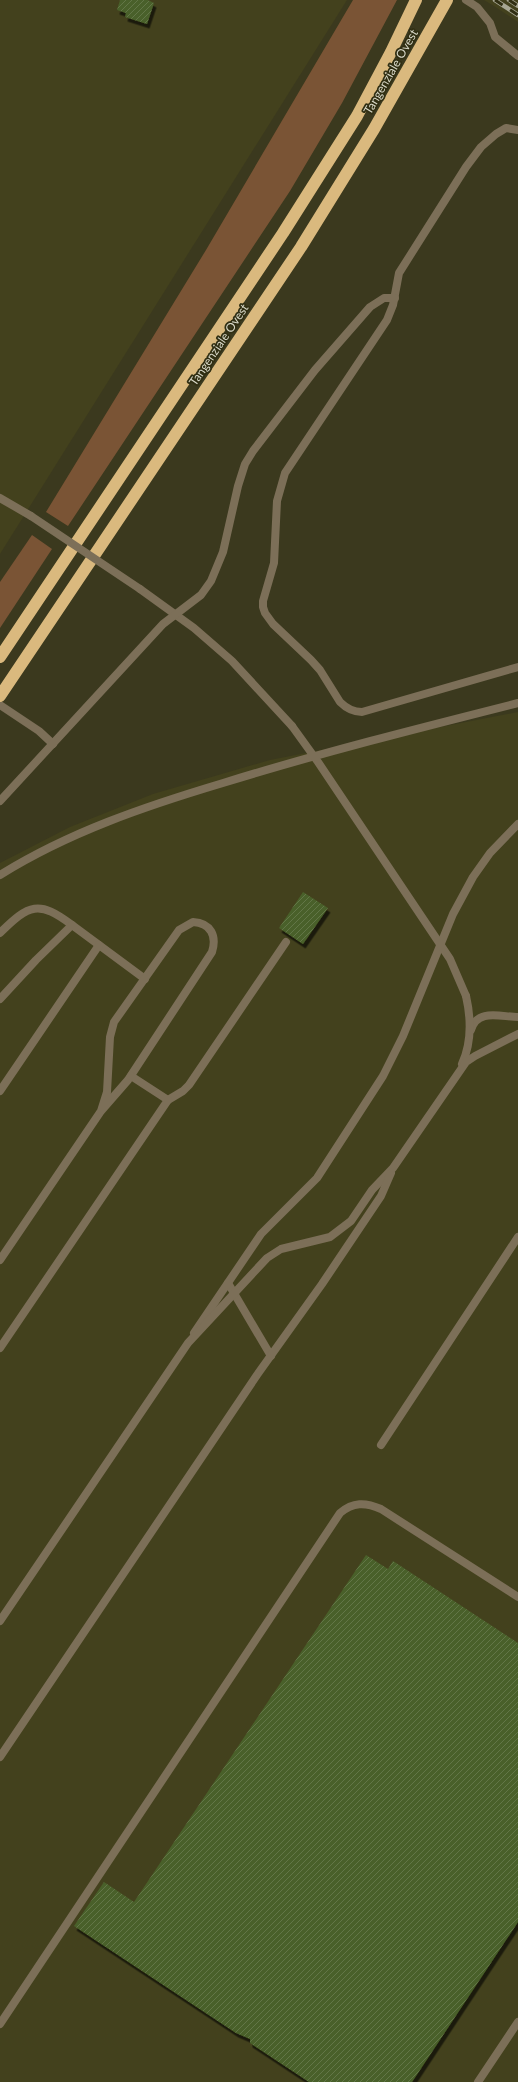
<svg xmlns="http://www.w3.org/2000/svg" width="518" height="2082" font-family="Lato,sans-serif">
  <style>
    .built { fill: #43411d }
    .grass { fill: #7a5435 }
    .building { fill: url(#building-hatch); filter: url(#shadow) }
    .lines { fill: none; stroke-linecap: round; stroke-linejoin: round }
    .lane { stroke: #7c6f58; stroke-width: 8 }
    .street { stroke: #7c6f58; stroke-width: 8 }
    .highway { stroke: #dab97e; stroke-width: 12 }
    .rail-casing { stroke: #a7a693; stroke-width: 4.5 }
    .rail { stroke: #312f13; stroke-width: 3; stroke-dasharray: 9; stroke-linecap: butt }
    .street-bridge { stroke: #7c6f58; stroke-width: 8 }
    .labels { text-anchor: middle; stroke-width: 3.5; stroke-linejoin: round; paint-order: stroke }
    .street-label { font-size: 12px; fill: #d8d8c8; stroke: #312f13 }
  </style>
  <defs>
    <pattern id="building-hatch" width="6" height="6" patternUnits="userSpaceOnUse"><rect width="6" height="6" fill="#496029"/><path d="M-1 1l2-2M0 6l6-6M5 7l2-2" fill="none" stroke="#627647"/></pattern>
    <filter id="shadow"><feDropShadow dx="2.5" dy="4.5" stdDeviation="0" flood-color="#0009"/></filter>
  </defs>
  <rect width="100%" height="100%" fill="#3b391e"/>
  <!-- built -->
  <g class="built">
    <path d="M0,0H347L0,554Z"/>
    <path d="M484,0H518V22L494,6Z"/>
    <path d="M518,712V2082H0V863L70,827L153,794L270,760Z"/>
  </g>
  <!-- grass -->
  <g class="grass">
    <path d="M353,0H397L342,103L290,191L68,526L46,512L206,250Z"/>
    <path d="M32,535L52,549L0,628V582Z"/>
  </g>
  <!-- building -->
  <g class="building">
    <path d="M120,0H148L154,3L147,24L125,17L126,13L117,10Z"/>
    <path d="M303,892L328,908L303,944L279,928Z"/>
    <path d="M366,1555L388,1569L393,1561L518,1643V1922L412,2082H309L250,2043V2039L236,2033L74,1926L104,1882L134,1902Z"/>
  </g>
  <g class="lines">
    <!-- lane -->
    <g class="lane">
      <path d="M466,0L477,7L490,23L495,37L518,56"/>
      <path d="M518,130L506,128L496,134L481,147L466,167L399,273L393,305L387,320L285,473L277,501L274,563L263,601V607L265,613L273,624L311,660L320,670L340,702C346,708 353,712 362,712L518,667"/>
      <path d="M0,705L39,731L53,744"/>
      <path d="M0,875C69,832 146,806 223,783C320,753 419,728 518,703"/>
      <path d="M0,933C29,904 39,900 72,925"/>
      <path d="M0,999L36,960L72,925L145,979"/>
      <path d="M0,1091L99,945"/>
      <path d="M168,1100L183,1091L189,1085L286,942"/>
      <path d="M0,1260L101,1111L128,1080L212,952C217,936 211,923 193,922L179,930L114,1022L110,1037L107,1092L101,1111"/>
      <path d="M228,1283L271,1356"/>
      <path d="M194,1333L261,1234L317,1178L383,1076L403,1036L453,914L473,877L490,853L518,824"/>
      <path d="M0,1348L168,1100L131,1076"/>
      <path d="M381,1445L518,1237"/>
      <path d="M0,2024L340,1513C353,1502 365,1502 381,1509L518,1597"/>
      <path d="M478,2082L518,2022"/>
    </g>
    <!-- street -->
    <g class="street">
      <path d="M0,498L31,516"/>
      <path d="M140,589L194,628L232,661L292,726"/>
      <path d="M0,801L163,624L201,595L211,581L223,552L238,486L245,464L253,451L315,370L370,307L384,298H395"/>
      <path d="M471,1030C477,1008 501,1017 518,1017"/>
      <path d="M462,1064C472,1042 471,1018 466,996"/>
      <path d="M0,1621L188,1343L267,1258L281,1249L330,1237L351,1221L372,1190L393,1168L466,1062L475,1056L518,1034"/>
      <path d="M0,1757L257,1375L322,1284L381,1196L391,1173"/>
    </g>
    <!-- highway -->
    <g class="highway">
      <path d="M0,657L283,233L357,116L391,52L416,0"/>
      <path d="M0,696L301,247L374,129L447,0"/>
    </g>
    <defs>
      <g id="rail">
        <path d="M495,0L518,15"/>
        <path d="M509,0L518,6"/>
      </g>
    </defs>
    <!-- rail casing -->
    <use href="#rail" class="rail-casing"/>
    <!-- rail -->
    <use href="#rail" class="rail"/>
    <!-- street-bridge -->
    <g class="street-bridge">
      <path d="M31,516L140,589"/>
      <path d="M292,726L318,762L450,959L466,996"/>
    </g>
  </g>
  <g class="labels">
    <!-- street labels -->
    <g class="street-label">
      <text transform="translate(391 72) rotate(-60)" y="4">Tangenziale Ovest</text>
      <text transform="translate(219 345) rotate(-56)" y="4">Tangenziale Ovest</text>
    </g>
  </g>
</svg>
